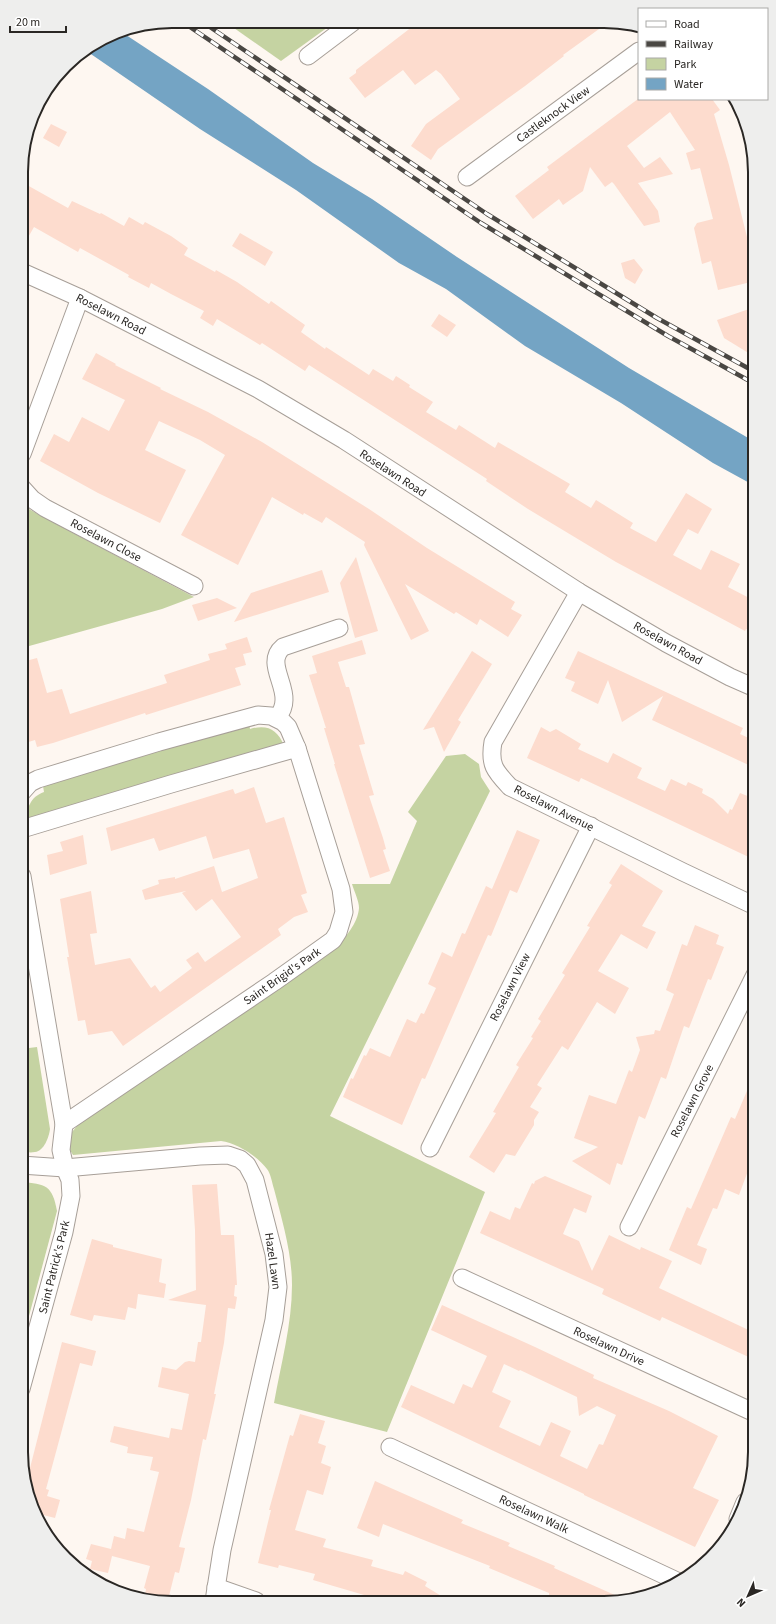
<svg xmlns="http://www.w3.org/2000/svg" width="776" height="1624" font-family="'Source Sans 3',sans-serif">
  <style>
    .green { fill: #c5d3a2 }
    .water { fill: #74a4c4 }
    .building { fill: #fddcce; fill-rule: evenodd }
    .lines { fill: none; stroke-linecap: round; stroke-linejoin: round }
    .minor-casing { stroke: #a79f98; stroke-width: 19 }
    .minor { stroke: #fff; stroke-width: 17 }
    .rail-casing { stroke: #4a4743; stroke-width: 4.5 }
    .rail { stroke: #fff; stroke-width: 3; stroke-dasharray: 9; stroke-linecap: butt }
    .labels { text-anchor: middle; stroke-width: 3.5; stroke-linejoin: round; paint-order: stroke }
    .street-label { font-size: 12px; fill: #2a2724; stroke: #fff }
    .rim { fill: none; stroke: #2a2724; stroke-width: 2 }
  </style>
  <rect width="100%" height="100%" fill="#fef7f1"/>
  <!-- green -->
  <g class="green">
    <path d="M224,21L335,22L281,61Z"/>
    <path d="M22,505L43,517L194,597L162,609L22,648Z"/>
    <path d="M249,724L250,729C267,724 277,729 284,745L26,822C27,808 30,797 44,792L43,786Z"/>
    <path d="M465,754L479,764L481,777L490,791L330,1116L485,1192L387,1432L274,1403C281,1364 292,1324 292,1285C292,1253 282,1220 274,1189C272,1183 271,1174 267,1169C257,1156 237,1143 221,1141L73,1155L70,1150V1142L72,1132L77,1126L93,1113L190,1050L335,949C345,938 358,923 359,908C359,901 354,891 352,884H390L417,821L408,812L446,756Z"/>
    <path d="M37,1047L50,1129C49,1137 44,1151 35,1152C30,1153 26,1152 21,1151V1049Z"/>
    <path d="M21,1182C46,1184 52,1185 57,1211L21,1346Z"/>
  </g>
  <!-- water -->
  <path class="water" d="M120,31L208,89L313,163L372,199L457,257L629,368L755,442V486L713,463L621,403L525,346L446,289L399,263L296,190L200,129L85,50L114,32Z"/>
  <!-- building -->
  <g class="building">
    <path d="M417,23H513L606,24L563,55L564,56L525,86L438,149L431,160L411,146L426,124L460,99L441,74L436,70L415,85L403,70L365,98L349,78L356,73V70Z"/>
    <path d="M638,99H712L720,110L714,114L729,165L749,245L755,243V281L718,290L711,261L702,264L694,228L697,223L713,219L700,168L691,170L686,153L695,150L670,112L627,146L644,168L660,157L673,174L638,183L658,211L660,222L644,226L614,184L612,182L605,187L590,167L583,191L563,205L559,199L533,219L515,196L549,170L547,167Z"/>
    <path d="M51,124L67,132L59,147L43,138Z"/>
    <path d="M27,185L68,208L72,201L100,214L101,213L124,226L129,217L143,225L145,222L171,236L188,248L184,255L215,272L216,270L237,282L269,304L271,301L305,325L301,332L325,349L326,347L369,375L373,369L393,381L396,376L410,385L409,387L433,402L426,412L456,430L459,425L495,448L498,442L570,484L565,492L591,508L596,500L633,523L630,528L656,542L686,493L712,509L698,534L688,529L673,555L701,570L711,550L740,564L728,587L755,601V634L746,629L745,631L616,562L528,509L486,481L487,479L309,365L305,371L262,343L260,345L217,319L213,326L200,318L204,311L171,294L151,283L149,288L128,277L129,275L80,248L78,252L34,227L22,248V195Z"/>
    <path d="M240,233L273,252L265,266L232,246Z"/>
    <path d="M634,259L643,270L635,284L625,278L621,263Z"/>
    <path d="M755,307V357L724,338L717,320Z"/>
    <path d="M439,314L456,325L447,337L431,326Z"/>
    <path d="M96,353L116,364L115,365L161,388L160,389L208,412L262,442L369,509L427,548L515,602L511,609L522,615L508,637L480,619L477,625L456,612L454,614L405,584L429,631L411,640L364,545L365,542L326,517L322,523L304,513L303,515L272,497L238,565L181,535L225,455L200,440L159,421L145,450L186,470L160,523L98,493L40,461L54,434L69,442L82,417L109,431L125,400L82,379Z"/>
    <path d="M356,557L378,631L355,638L340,583Z"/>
    <path d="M322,570L329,592L234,622L251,593Z"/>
    <path d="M217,598L237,608L198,621L192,605Z"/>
    <path d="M247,637L252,652L243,654L246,665L235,668L241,685L146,715L145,713L53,743L37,747L35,740L22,744V662L37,658L47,693L62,689L70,714L167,683L164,675L210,660L208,654L227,649L225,644Z"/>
    <path d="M362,640L366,654L338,662L346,687H349L365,744L359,745L374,795L369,796L383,838L386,849L383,850L390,871L370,878L334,764H335L324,728H326L309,675L317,673L312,656Z"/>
    <path d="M472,651L492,664L458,720L461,722L444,752L434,727L423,730Z"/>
    <path d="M578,651L743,728L740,734L755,741V768L652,720L663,696L622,722L608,680L598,704L571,691L575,682L565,678Z"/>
    <path d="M541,727L550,732L556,729L581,744L578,749L608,763L613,753L642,768L637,778L665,791L671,779L686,786L688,782L703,789L702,793L713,799L728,814L730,809L732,810L740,793L755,799V860L581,778L579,782L527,758Z"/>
    <path d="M254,787L266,823L284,817L307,893L301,895L308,912L294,917L278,929L281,935L123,1046L112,1031L88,1035L85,1020L78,1021L67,957H69L60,899L91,891L97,933L90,934L95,965L130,958L151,988L155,985L160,992L192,968L186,960L198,952L205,962L241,937L212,899L196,911L182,893L186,891L145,900L142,890L159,884L158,880L175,877V879L214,866L222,892L258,878L249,849L213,859L206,836L159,851L154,838L111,851L106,828L233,789L235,794Z"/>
    <path d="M517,830L540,840L517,893L510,890L491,936L488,935L425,1079L422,1078L402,1125L343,1097L351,1078L353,1079L364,1055L366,1056L370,1048L390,1057L407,1019L416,1023L421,1013L424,1014L436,988L428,984L442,952L452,957L462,933L465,934L486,886L492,889Z"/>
    <path d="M83,835L87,864L50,875L47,855L63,851L60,842Z"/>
    <path d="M621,864L663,891L642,926L656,932L647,949L621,934L598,971L629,988L615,1014L597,1002L568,1050L562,1046L537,1085L542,1088L530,1107L539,1112L534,1120V1125L515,1156L506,1154L494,1173L469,1157L496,1113L493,1112L519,1067L516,1065L533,1038L531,1037L541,1021L538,1019L565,975L562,973L590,927L587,926L612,885L609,883Z"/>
    <path d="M695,925L719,935L716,944L724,947L711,980L708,979L689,1028L684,1026L666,1079L661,1077L645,1119L639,1116L622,1165L617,1163L610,1185L572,1161L598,1147L574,1138L589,1095L616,1104L629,1070L632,1072L640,1050L636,1037L654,1034L655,1030L660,1031L674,994L666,990L682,944L687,946Z"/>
    <path d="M755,1072V1160H752L739,1195L725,1189L717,1209L713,1208L697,1245L707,1249L701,1265L669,1250L687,1207L691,1209L731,1117L735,1119Z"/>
    <path d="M545,1176L592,1196L586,1213L574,1208L563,1234L579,1241L592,1271L609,1235L640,1250L641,1247L672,1261L659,1288L755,1333V1360L662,1317L660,1321L647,1315L602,1294L604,1289L480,1233L490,1211L510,1220L515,1207L520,1209L532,1183L534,1184L535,1181Z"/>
    <path d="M217,1184L221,1235H234L237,1285H235L234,1296L237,1297L235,1309L228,1308L224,1343L214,1394H216L206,1440L203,1439L191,1500L179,1547L185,1548L179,1573L175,1572L168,1600H144L146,1589L144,1588L150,1566L112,1556L108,1573L90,1569L92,1561L86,1559L91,1544L111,1549L114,1536L125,1539L127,1528L144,1532L159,1472L150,1470L153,1457L127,1453L128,1447L110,1442L114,1426L169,1438L171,1428L182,1430L189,1394L158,1387L162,1367L176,1370L185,1362L189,1361L195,1362L198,1342H201L206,1305L168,1300L196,1290L195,1230L192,1185Z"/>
    <path d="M92,1239L113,1245V1247L162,1259L159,1282L166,1284L164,1298L138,1294L136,1309L128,1307L125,1320L94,1315L92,1321L70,1315Z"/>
    <path d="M442,1305L535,1347L594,1375L593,1378L669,1411L718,1436L693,1488L719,1500L695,1547L584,1495V1494L401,1407L411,1385L454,1404L463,1384L472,1388L487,1356L431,1330ZM504,1364L519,1371L520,1370L577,1397L579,1416L597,1406L616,1415L603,1445L599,1444L587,1469L560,1456L571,1431L551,1422L540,1446L499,1427L511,1401L492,1392Z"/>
    <path d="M62,1342L96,1351L92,1366L80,1363L46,1489L49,1490L47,1496L60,1500L55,1518L35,1513L26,1489L30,1472H29Z"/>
    <path d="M300,1414L325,1421L318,1443L326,1446L321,1463L331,1467L323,1495L307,1490L295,1530L326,1539L323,1547L373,1560L371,1566L403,1575L405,1571L427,1582L425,1586L451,1602H388L313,1580L315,1574L279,1565L278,1568L258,1563L271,1510H269L290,1435L293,1436Z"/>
    <path d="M375,1481L463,1520L461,1523L510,1543L508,1546L555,1566L554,1568L626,1600L604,1603H566L549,1596V1593L489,1568L490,1566L383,1524L379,1537L357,1528Z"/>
  </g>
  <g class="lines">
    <defs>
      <g id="minor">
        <path d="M308,56L353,22"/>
        <path d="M467,177L639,51"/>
        <path d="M22,272L80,298L258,389L344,440L579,592L666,643L730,677L755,688"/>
        <path d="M22,454L80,298"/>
        <path d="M22,488L32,499L45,508L194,586"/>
        <path d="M579,592L493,742C489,765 495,771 510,787L683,872L755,906"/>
        <path d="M277,718C281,713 284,706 284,700C285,682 266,661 283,647L339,628"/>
        <path d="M22,792L30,783L38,779L159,742L258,715L271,716L283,722L288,727L297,748L341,889L344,912L338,932L333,940L274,982L64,1124"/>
        <path d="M22,829L171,784L297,748"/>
        <path d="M430,1148L591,826"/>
        <path d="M21,1165L65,1168L200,1156L228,1155L240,1159L247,1165L255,1180L274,1254L278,1287L274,1320L222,1550L214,1601"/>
        <path d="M629,1227L755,975"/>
        <path d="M462,1278L755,1413"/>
        <path d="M21,1389L64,1232L71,1196L70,1180L65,1168L61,1150L64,1124L22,876"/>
        <path d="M390,1447L679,1582"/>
        <path d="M738,1519L745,1502"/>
        <path d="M216,1587L256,1601"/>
      </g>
    </defs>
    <!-- minor casing -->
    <use href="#minor" class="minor-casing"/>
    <!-- minor -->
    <use href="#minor" class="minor"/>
    <defs>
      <g id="rail">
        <path d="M181,21L481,223L668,336L755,384"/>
        <path d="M201,21L487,214L657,318L755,372"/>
      </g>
    </defs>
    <!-- rail casing -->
    <use href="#rail" class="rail-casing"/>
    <!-- rail -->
    <use href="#rail" class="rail"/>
  </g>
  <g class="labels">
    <!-- street labels -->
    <g class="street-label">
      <text transform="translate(553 114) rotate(-36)" y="4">Castleknock View</text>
      <text transform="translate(111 314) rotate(27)" y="4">Roselawn Road</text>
      <text transform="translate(393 473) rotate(33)" y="4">Roselawn Road</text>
      <text transform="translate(106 540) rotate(28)" y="4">Roselawn Close</text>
      <text transform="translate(668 643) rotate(29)" y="4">Roselawn Road</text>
      <text transform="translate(554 808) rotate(27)" y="4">Roselawn Avenue</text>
      <text transform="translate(282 976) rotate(-35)" y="4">Saint Brigid's Park</text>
      <text transform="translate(510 987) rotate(-63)" y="4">Roselawn View</text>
      <text transform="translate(692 1101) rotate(-63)" y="4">Roselawn Grove</text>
      <text transform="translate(273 1261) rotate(82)" y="4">Hazel Lawn</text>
      <text transform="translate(54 1267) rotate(-76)" y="4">Saint Patrick's Park</text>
      <text transform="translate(609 1346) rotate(25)" y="4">Roselawn Drive</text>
      <text transform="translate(534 1514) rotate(25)" y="4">Roselawn Walk</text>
    </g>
  </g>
  <!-- crop -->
  <path d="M0 0H776V1624H0ZM172 28H604A144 144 0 0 1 748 172V1452A144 144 0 0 1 604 1596H172A144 144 0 0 1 28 1452V172A144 144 0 0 1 172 28Z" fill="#eeeeed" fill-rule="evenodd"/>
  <path class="rim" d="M172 28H604A144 144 0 0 1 748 172V1452A144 144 0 0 1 604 1596H172A144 144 0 0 1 28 1452V172A144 144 0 0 1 172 28Z"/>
  <!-- legend -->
  <rect x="638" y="8" width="130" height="92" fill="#ffffff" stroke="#aaa9a7"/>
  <rect x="646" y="21" width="20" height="6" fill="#ffffff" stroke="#aaa9a7"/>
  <text x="674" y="28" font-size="12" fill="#2a2724">Road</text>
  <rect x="646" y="41" width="20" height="6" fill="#4a4743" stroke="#aaa9a7"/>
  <text x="674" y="48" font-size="12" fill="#2a2724">Railway</text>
  <rect x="646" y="58" width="20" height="12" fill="#c5d3a2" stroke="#aaa9a7"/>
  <text x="674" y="68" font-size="12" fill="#2a2724">Park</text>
  <rect x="646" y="78" width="20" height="12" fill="#74a4c4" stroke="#aaa9a7"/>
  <text x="674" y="88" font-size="12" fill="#2a2724">Water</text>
  <!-- north arrow -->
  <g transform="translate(748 1596) rotate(225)" stroke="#ffffff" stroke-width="3" paint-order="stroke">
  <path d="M0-3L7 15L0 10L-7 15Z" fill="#2a2724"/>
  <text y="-6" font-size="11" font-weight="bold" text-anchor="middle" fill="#2a2724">N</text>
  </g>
  <!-- scale -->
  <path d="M10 26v6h56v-6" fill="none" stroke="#2a2724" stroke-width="2"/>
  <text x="16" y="26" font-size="12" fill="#2a2724" stroke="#ffffff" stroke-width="3" paint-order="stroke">20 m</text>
</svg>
